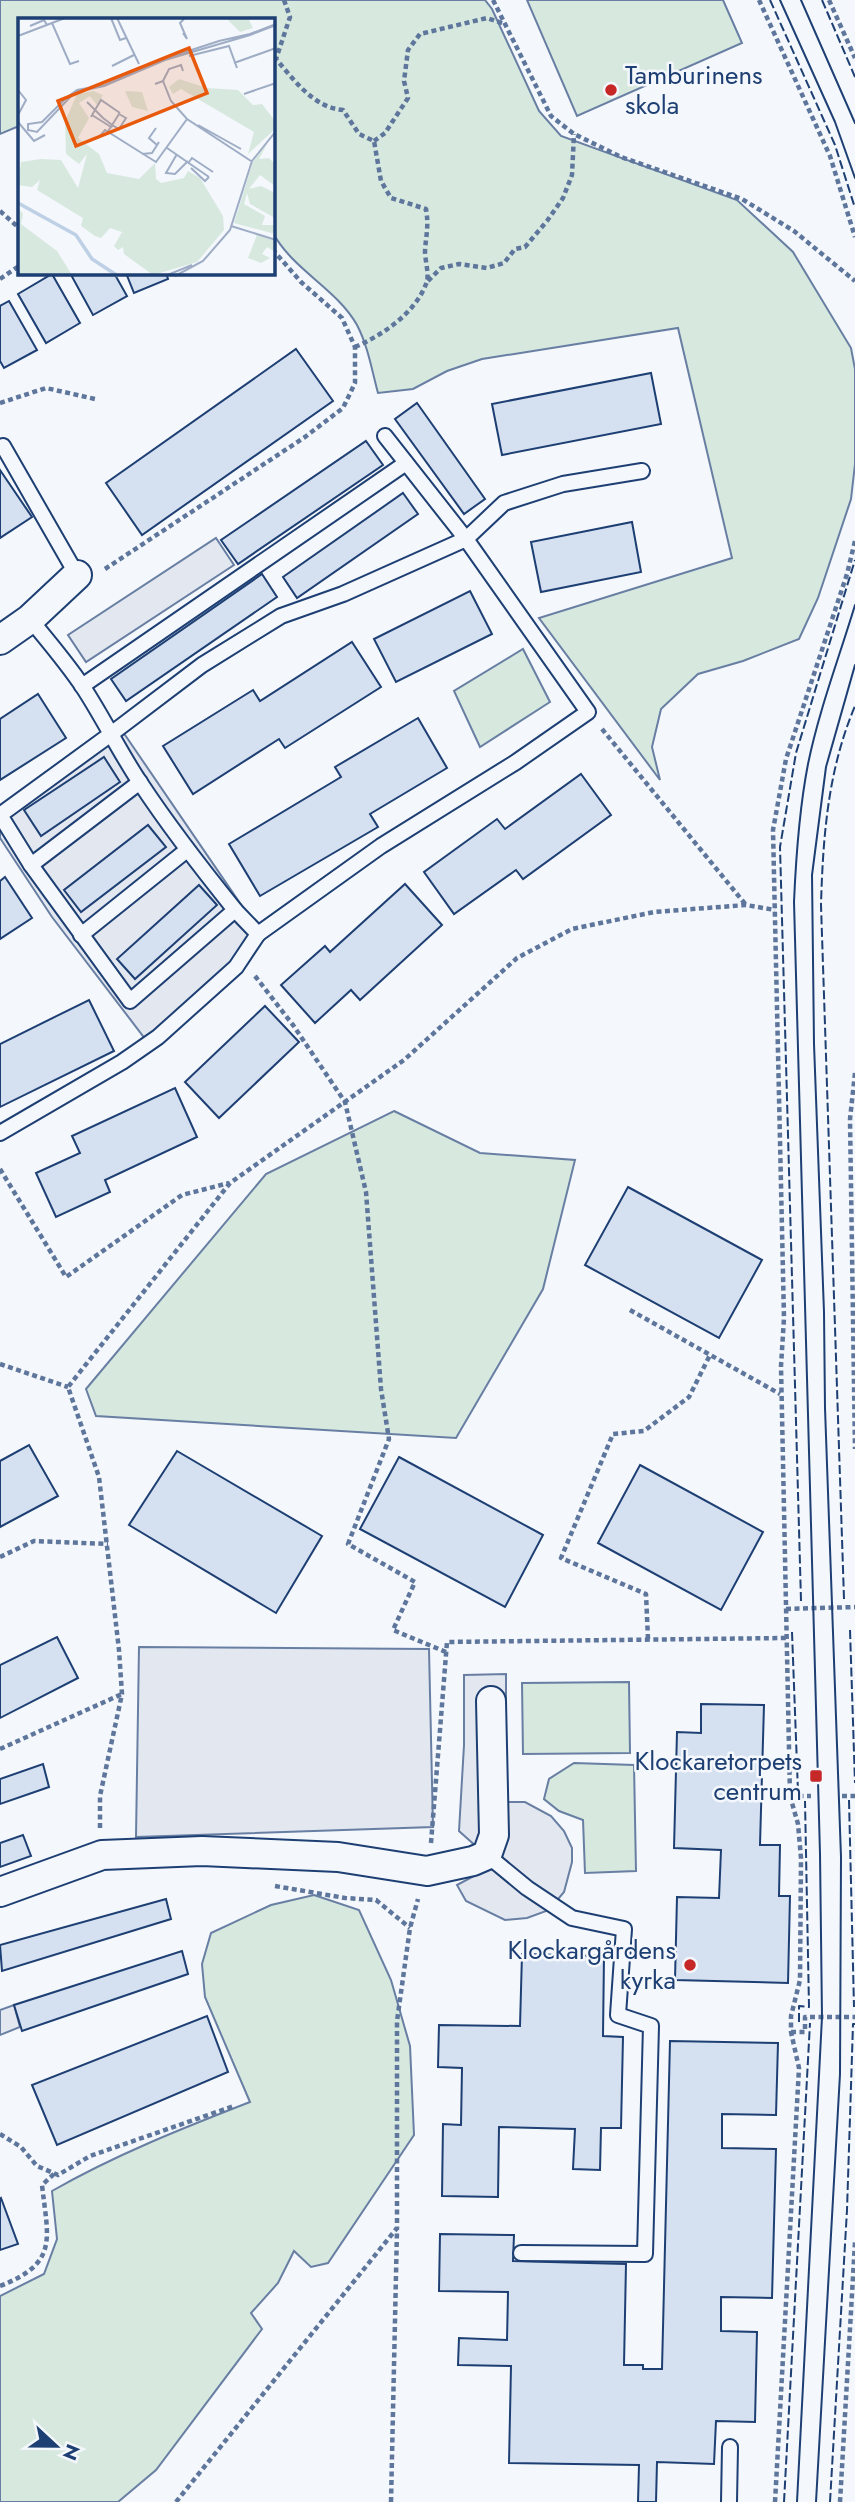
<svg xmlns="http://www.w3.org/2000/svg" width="855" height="2502" font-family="Jost,sans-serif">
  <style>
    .green { fill: #d7e8df; stroke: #687fa3; stroke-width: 2 }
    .parking { fill: #e3e8f0; stroke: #687fa3; stroke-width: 2 }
    .building { fill: #d5e0f0; stroke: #1d3f73; stroke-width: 2 }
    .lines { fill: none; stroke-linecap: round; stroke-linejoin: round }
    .lane-casing { stroke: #1d3f73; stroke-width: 18 }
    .street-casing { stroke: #1d3f73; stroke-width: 32 }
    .path { stroke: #5e769c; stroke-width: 4.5; stroke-dasharray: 5 3.5; stroke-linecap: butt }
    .lane { stroke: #f4f7fb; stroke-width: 14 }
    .street { stroke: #f4f7fb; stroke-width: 28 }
    .tram { stroke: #1d3f73; stroke-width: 2 }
    .fence { stroke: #1d3f73; stroke-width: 2; stroke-dasharray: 9 3.5; stroke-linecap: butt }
    .poi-dot { fill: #c62828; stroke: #f4f7fb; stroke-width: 2.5 }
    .labels { text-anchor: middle; stroke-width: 5; stroke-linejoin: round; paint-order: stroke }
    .poi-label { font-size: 26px; fill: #1d3f73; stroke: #f4f7fb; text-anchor: end }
    .inset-river { fill: none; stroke: #bed0e5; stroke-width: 3.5 }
    .inset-road { fill: none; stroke: #9eadc5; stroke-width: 2 }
    .view { fill: #e8590c; fill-opacity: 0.15; stroke: #e8590c; stroke-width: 3.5 }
    .inset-edge { fill: none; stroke: #1d3f73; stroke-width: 3.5 }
  </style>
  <rect width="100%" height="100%" fill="#f4f7fb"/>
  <!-- green -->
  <g class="green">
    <path d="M0,0H485L492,9L539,111L561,136L737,200L793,252L851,348L855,369V464L851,499L818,598L799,639L743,661L698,674L661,709L652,747L660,780L539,618L732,558L678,328L482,359L447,371L413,389L378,393C372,371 368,346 357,325C337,289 293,270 273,233V19H19V126L0,134Z"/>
    <path d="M527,0H723L742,43L577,116Z"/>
    <path d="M523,649L550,702L480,747L454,691Z"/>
    <path d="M394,1111L480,1153L575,1160L543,1289L456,1438L96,1416L86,1389L266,1174Z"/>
    <path d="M629,1682L630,1753L523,1754L522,1683Z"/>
    <path d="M574,1763L634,1765L636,1871L585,1873L583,1820L559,1811L544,1799L549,1779Z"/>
    <path d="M314,1895L359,1910L391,1980L410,2046L414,2135L328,2263L311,2267L294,2251L278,2283L251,2313L262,2329L156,2470L118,2502H0V2296L44,2274L57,2239L52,2191C115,2155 183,2128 250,2102L205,1997L202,1964L211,1933L271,1905Z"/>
  </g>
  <!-- parking -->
  <g class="parking">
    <path d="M216,538L234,565L86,662L68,635Z"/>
    <path d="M123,732L259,931L210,990L146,1040L52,917L0,838V808Z"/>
    <path d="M139,1647L429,1649L433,1827L136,1837Z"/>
    <path d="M506,1674V1802H525L551,1816L564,1831L572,1848V1862L564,1892L549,1910L527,1918L505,1920L466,1901L457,1885L478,1874V1848L459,1831L464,1745V1675Z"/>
    <path d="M14,2005L20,2027L0,2035V2010Z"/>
  </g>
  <!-- building -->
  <g class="building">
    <path d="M70,273H114L127,296L93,315Z"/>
    <path d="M126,273H166L168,279L134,293Z"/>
    <path d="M52,274L80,323L46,343L18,294Z"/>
    <path d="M9,301L37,350L4,368L0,361V306Z"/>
    <path d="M296,349L333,401L142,535L106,483Z"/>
    <path d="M651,373L661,424L502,455L492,404Z"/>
    <path d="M417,403L485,499L464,514L395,419Z"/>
    <path d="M366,441L383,465L238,564L221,540Z"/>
    <path d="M0,470L32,517L0,538Z"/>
    <path d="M403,493L418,514L297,598L283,577Z"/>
    <path d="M632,522L641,572L541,592L531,542Z"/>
    <path d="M262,574L277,597L126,701L111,679Z"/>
    <path d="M470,591L492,634L396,682L374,639Z"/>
    <path d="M352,642L381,687L285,748L279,739L193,794L163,746L253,690L260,701Z"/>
    <path d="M38,694L66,738L0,780V719Z"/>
    <path d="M418,718L447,768L370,814L378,827L260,896L229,844L341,777L335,767Z"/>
    <path d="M104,757L120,782L41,836L24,810Z"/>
    <path d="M581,774L611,815L523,879L516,870L454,914L424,872L497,819L505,829Z"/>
    <path d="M148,825L166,847L81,912L64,890Z"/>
    <path d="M5,877L32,918L0,939V881Z"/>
    <path d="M405,884L442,925L360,1000L351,990L315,1023L281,985L325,946L330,952Z"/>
    <path d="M199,885L217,905L135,979L117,959Z"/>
    <path d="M89,1000L114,1051L0,1107V1044Z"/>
    <path d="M265,1006L299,1042L219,1118L185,1082Z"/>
    <path d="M175,1088L197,1137L105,1180L110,1192L56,1217L36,1173L80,1153L72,1136Z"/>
    <path d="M628,1187L762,1260L719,1338L585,1265Z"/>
    <path d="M29,1445L58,1496L0,1527V1461Z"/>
    <path d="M177,1451L322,1536L276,1613L129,1525Z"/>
    <path d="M399,1457L543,1535L505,1607L360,1529Z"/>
    <path d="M640,1465L763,1532L721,1610L598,1543Z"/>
    <path d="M57,1637L78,1678L0,1718V1665Z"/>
    <path d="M701,1704L764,1705L760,1845H780L779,1896H790L788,1983L675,1980L677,1897L719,1898L721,1850L674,1848L677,1732L701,1733Z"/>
    <path d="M43,1764L49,1787L0,1804V1779Z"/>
    <path d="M23,1835L31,1856L0,1867V1843Z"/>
    <path d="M166,1899L171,1919L2,1971L0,1945Z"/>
    <path d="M182,1951L188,1974L22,2031L14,2005Z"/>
    <path d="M522,1954L604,1956L603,2036L623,2037L621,2128H601L600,2170L573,2169L575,2129L499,2127L498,2197L442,2196L443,2124L461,2125L462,2068L438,2067L439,2025L520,2026Z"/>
    <path d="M207,2016L228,2072L57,2145L32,2085Z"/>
    <path d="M670,2041L778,2043L776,2115L722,2114V2148L776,2149L772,2298L721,2297V2331L757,2332L755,2422L716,2421L714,2464L657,2462L656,2502H638L639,2465L509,2463L511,2366L458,2365L459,2338L507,2340L508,2292L439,2291L440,2234L514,2235L513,2261L626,2264L624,2365H643V2369H662Z"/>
    <path d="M1,2198L18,2244L0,2250V2199Z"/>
  </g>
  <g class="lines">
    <defs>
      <g id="lane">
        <path d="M3,446L77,575"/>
        <path d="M30,619C48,641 67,663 83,687C104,719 120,753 141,784C170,828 202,869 235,910L130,1001L31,865L0,815L111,734L202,665L281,616L343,594L466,539L385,436"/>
        <path d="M82,686L406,463"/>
        <path d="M31,865L140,782"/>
        <path d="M258,934L381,846L516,762L588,712L466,539L504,503L563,484L642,471"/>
        <path d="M81,935L187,850"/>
        <path d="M0,1133L122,1062L158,1037L236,967L258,934L235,910"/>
        <path d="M487,1855L527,1888L572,1918L624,1929L618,2015L651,2026L645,2254L521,2253"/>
        <path d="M729,2502L730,2447"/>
      </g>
      <g id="street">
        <path d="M0,640L30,619L77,575"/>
        <path d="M0,1892L102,1855L202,1851L338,1857L427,1871L473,1861L487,1855L494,1835L491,1701"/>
      </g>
    </defs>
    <!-- lane casing -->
    <use href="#lane" class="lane-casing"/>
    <!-- street casing -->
    <use href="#street" class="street-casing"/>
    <!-- path -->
    <g class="path">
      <path d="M284,0L290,17L276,59C294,80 314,108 343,110L359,134L374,141L381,181L391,198L426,209C429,226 426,235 425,251C425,261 430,276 426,284C415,313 383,335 355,347"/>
      <path d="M493,0L551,116L574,134L621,157L742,199L794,231L855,281"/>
      <path d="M759,0L830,156L855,237"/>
      <path d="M829,0L855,58"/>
      <path d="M374,141L385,133L408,98L404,81L408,50L420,34L487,18L505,24"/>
      <path d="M0,211L19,228"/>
      <path d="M0,279L19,266"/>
      <path d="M428,281L441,268L459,264L487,268L504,263L515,249L525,247L547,221L563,198L572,175L574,134"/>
      <path d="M0,403L46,388L95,399"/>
      <path d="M105,569L305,437L343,408L355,383V347L342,318L301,282L273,250"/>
      <path d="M602,729L746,905"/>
      <path d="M255,976L293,1025L345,1102L366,1192L381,1389L389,1439L348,1544L415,1582L393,1630L446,1652"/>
      <path d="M855,1073L850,1119L855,1449"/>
      <path d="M0,1169L66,1277L182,1195L229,1183"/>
      <path d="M630,1310L780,1394"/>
      <path d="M0,1364L68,1387"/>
      <path d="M0,1557L34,1541L108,1544"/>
      <path d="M786,1609L855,1607"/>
      <path d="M648,1639L646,1594L561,1558L613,1434L644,1431L689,1397L710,1355"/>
      <path d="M0,1749L122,1694"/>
      <path d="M790,1796H811"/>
      <path d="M842,1796H855"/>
      <path d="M100,1828V1796L122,1694L119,1650L99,1477L68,1387L230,1183L404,1060L517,958L572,929L654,912L746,905L775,910"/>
      <path d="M431,1843L447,1642L787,1638"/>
      <path d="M275,1886L345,1898L376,1900L410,1928"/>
      <path d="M791,2032H805V2017H855"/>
      <path d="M0,2134L21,2147L37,2166L58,2175L90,2156L234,2106"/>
      <path d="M0,2286C59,2263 48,2239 42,2185L55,2173"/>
      <path d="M176,2502L397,2228V2021L410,1928L418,1899"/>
      <path d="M391,2502L397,2229"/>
      <path d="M775,2502L799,2068L791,2032V2016L800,1980L801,1858L798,1824L790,1796L781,1366L784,1318L773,830L786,759L847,574L855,541"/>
      <path d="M840,2502L855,2242"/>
    </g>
    <!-- lane -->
    <use href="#lane" class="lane"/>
    <!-- street -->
    <use href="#street" class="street"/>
    <!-- tram -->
    <g class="tram">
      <path d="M780,0L835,122L855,178"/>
      <path d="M801,0L855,123"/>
      <path d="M797,2502L822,2017L820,1854L794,902C796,856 799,810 808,764C819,710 839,658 855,605"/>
      <path d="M816,2502L840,2074L841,1857L825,1408L824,1312L814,1044L812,875L826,767L855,665"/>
    </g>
    <!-- fence -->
    <g class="fence">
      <path d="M770,0L835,145L855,208"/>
      <path d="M822,0L855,77"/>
      <path d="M844,1599L821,905C823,835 828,770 855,706"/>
      <path d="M801,1601L780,847L796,753L855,560"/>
      <path d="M850,1630L855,1783"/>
      <path d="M792,1632L798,1792"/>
      <path d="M849,1800L854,2007"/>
      <path d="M799,2022V2006L809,2007L805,1801"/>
      <path d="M784,2502L810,2023"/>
      <path d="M830,2502L847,2210L853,2024H855"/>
    </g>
  </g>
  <!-- markers -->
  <g class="poi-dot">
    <circle cx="611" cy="90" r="7"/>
    <rect x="809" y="1769" width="14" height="14" rx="3.5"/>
    <circle cx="690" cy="1965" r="7"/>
  </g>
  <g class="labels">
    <!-- poi labels -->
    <g class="poi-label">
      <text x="625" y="84" text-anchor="start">Tamburinens<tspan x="625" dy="30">skola</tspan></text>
      <text x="802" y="1770">Klockaretorpets<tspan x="802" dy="30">centrum</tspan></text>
      <text x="676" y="1959">Klockargårdens<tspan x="676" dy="30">kyrka</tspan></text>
    </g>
  </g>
  <!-- overview -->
  <g transform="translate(18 18)">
    <rect width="257" height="257" fill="#f4f7fb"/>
    <path d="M208,0H230L235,10L222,14ZM161,61L189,70L220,72L235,87L244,86L257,103V111L230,136L236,114L163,71L155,76L151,69ZM75,73L85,77L79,87L72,78L61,85L71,100L60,120L81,136L89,155L121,161L137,145L138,161L143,165L166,160L170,153L182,160L205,198L206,212L179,244L135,257L106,236L105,229L100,232L96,228L104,214L92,210L83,220L77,218L63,208L65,200L19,172L22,162L14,169L0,167L3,144L23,141L43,142L60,170L69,136L61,146L48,136L47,104L59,76ZM107,73L124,74L130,93L114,89ZM251,122L241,141L251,140L257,146V168L242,157L231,171L243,168L257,175V200L232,186L229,175L226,186L247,198L244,207H257V216L216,205L235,144ZM0,190L5,196L3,206L39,233L54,257H0ZM239,217L257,223V234L249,229L244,236L252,240L243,245L230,240Z" fill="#d7e8df"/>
    <path class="inset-river" d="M0,185L58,217L74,241L100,258"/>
    <path class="inset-road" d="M93,0L102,22L108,20M99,0L121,46M34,5L52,46L61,43M258,6L232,16L201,23L149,40L87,67L59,72L48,80L24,104L10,106V112L19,114L57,74L86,68L147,42L232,17L258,7M12,8L26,2L29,7M165,15L169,21L162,5L166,1M0,18L47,0M171,38L211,28L219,50M216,45L258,30M94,48L116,37M145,63L151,51L163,47L165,53M137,66L145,63L153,83L169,101L233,143M0,72L8,82L0,97M226,76L258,65M69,84L77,92L83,82L102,95M74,97L93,109M73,99L77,92L85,100L89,103L94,107L101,111L108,100L101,96L96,104L94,107V108L93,109L90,113M0,104L16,123L27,117M180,107L223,131M138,110L131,120L139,127M82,118L87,112L138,144L169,101M149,130L191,159M124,136L134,135L141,124M159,136L148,155L157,156L170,143M171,144L174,140L195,154M173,150L187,163L191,159M213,208L258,222M147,258L174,247M157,258L185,243L212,212L234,143L258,113"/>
    <path class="view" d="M171,30L189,75L58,128L40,83Z"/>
    <rect width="257" height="257" class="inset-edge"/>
  </g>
  <!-- north arrow -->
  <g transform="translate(56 2446) rotate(112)" stroke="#f4f7fb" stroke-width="5" paint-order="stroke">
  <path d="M0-5L12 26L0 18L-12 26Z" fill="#1d3f73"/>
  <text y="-10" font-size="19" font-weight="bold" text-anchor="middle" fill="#1d3f73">N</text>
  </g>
</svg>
